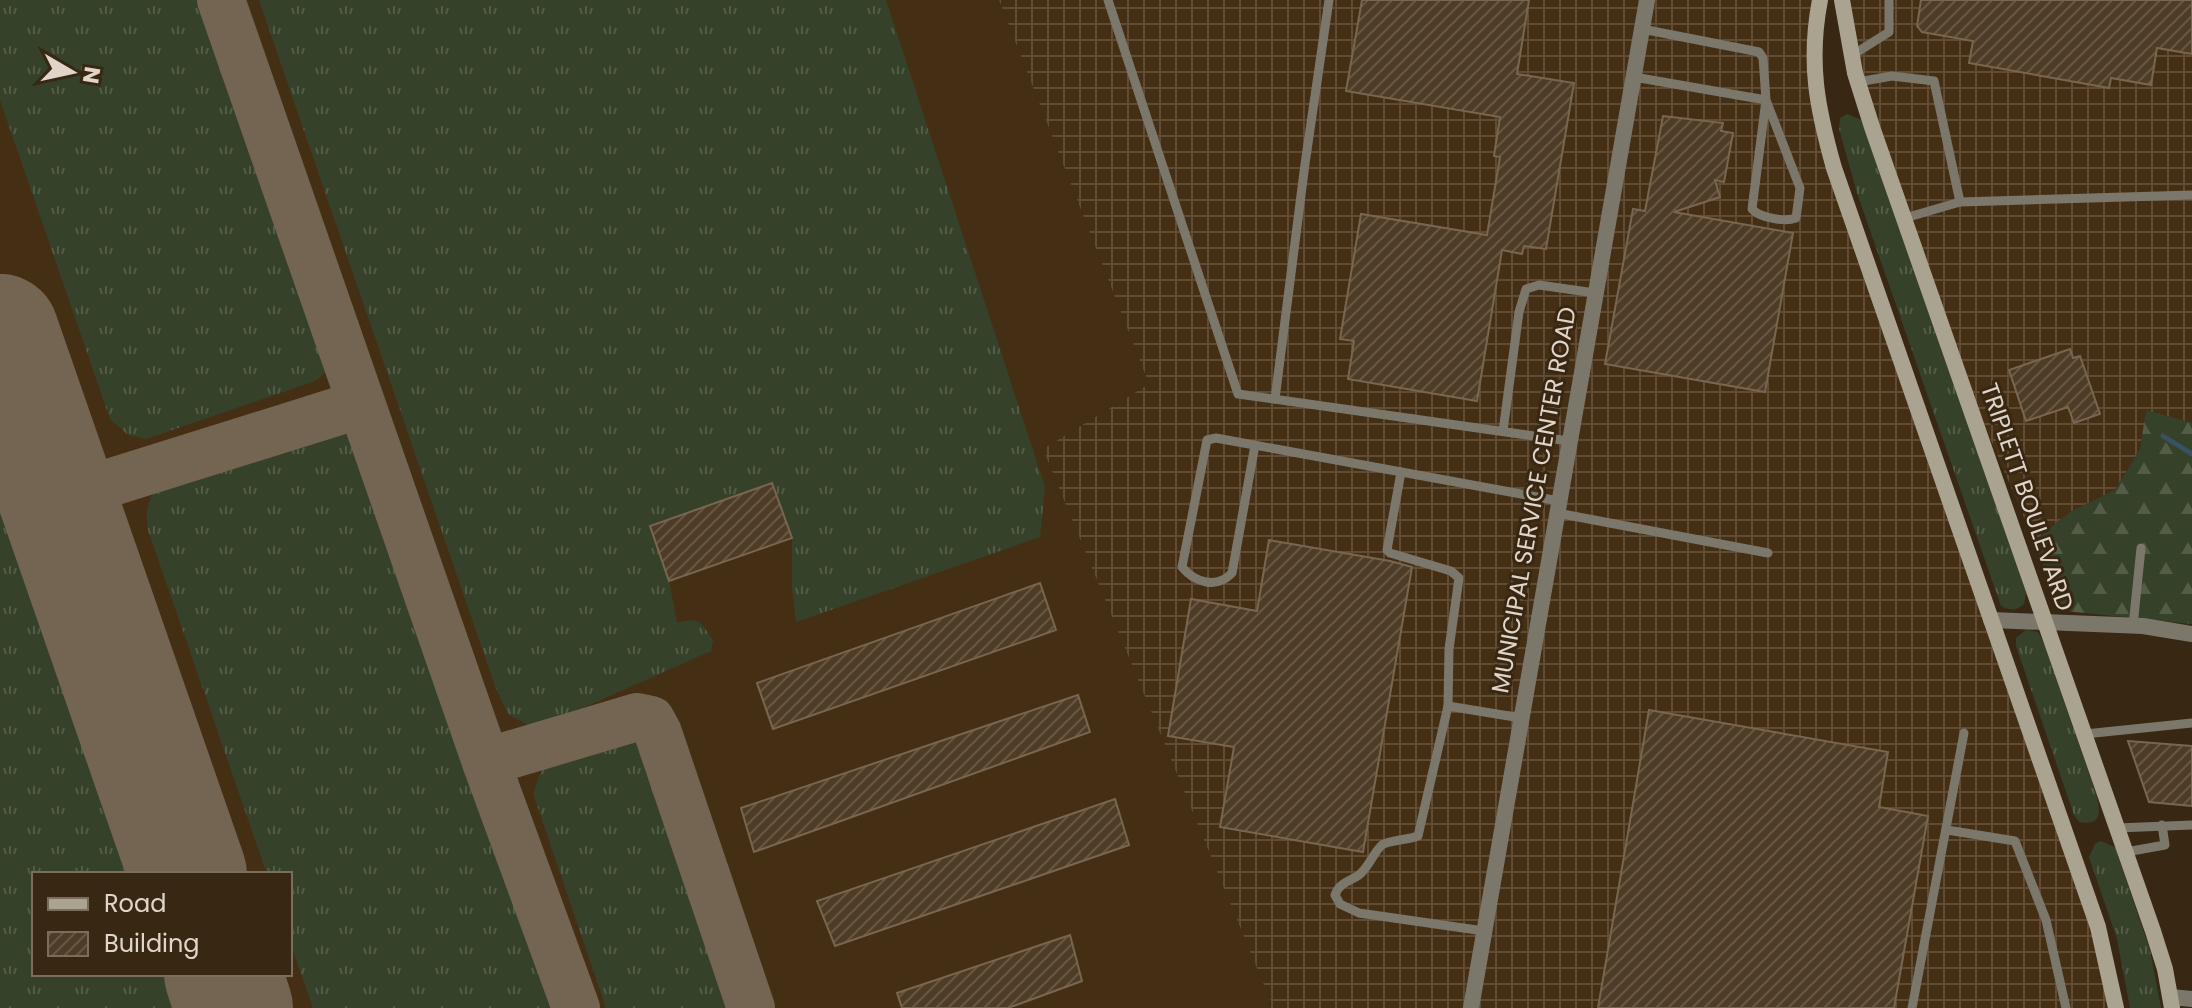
<svg xmlns="http://www.w3.org/2000/svg" width="2192" height="1008" font-family="Poppins,sans-serif">
  <style>
    .built { fill: #452f14; fill-rule: evenodd }
    .industrial { fill: url(#industrial-grid) }
    .grass { fill: url(#grass-tufts) }
    .forest { fill: url(#forest-firs) }
    .lines { fill: none; stroke-linecap: round; stroke-linejoin: round }
    .stream { stroke: #375361; stroke-width: 5 }
    .taxiway { stroke: #746452; stroke-width: 48 }
    .runway { stroke: #746452; stroke-width: 118 }
    .building { fill: url(#building-hatch); stroke: #79664f; stroke-width: 2 }
    .service { stroke: #7c776b; stroke-width: 9 }
    .minor { stroke: #7c776b; stroke-width: 16 }
    .secondary { stroke: #aaa390; stroke-width: 16 }
    .labels { text-anchor: middle; stroke-width: 6; stroke-linejoin: round; paint-order: stroke }
    .street-label { font-size: 24px; fill: #e0d5c8; stroke: #382712 }
  </style>
  <defs>
    <pattern id="industrial-grid" width="8" height="8" patternUnits="userSpaceOnUse" patternTransform="scale(2)"><rect width="8" height="8" fill="#452f14"/><path d="M0 4h8M4 0v8" fill="none" stroke="#604c35"/></pattern>
    <pattern id="grass-tufts" width="24" height="20" patternUnits="userSpaceOnUse" patternTransform="scale(2)"><rect width="24" height="20" fill="#36412a"/><path d="M3 7l-1-3M5 7V3M7 7l1-3M15 17l-1-3M17 17v-4M19 17l1-3" fill="none" stroke="#535c47"/></pattern>
    <pattern id="forest-firs" width="22" height="20" patternUnits="userSpaceOnUse" patternTransform="scale(2)"><rect width="22" height="20" fill="#36412a"/><path d="M5 1l3.5 6h-7zM16 11l3.5 6h-7z" fill="#535c47"/></pattern>
    <pattern id="building-hatch" width="6" height="6" patternUnits="userSpaceOnUse" patternTransform="scale(2)"><rect width="6" height="6" fill="#4e3c26"/><path d="M-1 1l2-2M0 6l6-6M5 7l2-2" fill="none" stroke="#675744"/></pattern>
  </defs>
  <rect width="100%" height="100%" fill="#382712"/>
  <!-- built -->
  <path class="built" d="M0,0H999L1149,384L1043,449L1269,990L1270,1008H0ZM34,874H290V974H34Z"/>
  <!-- industrial -->
  <g class="industrial">
    <path d="M999,0H1820L1817,96L2020,702L2116,1008H1270L1271,1002L1043,449L1149,384Z"/>
    <path d="M1842,0H2192V423L2146,411L2140,449L2115,490L2070,512L2034,541L1943,328L1872,127Z"/>
  </g>
  <!-- grass -->
  <g class="grass">
    <path d="M0,0H218L334,336C339,356 331,370 315,381L146,439L128,435L110,419L0,100Z"/>
    <path d="M259,0H886L1045,487L1040,537L796,622L792,588V538L772,483L650,526L669,581L677,623C700,616 700,622 713,640L711,651L535,729L508,714L495,686Z"/>
    <path d="M1847,114L1862,120L2026,592L2024,604C2016,611 2010,611 2001,606L1857,193L1839,129L1840,118Z"/>
    <path d="M332,425C351,425 364,433 372,450L565,1008H313L290,942V874H267L148,530C144,509 149,493 167,481Z"/>
    <path d="M0,480L137,874H34V974H171L183,1008H0Z"/>
    <path d="M2026,630L2038,632L2045,645L2096,794C2101,811 2102,826 2079,822L2074,815L2016,646V638Z"/>
    <path d="M622,730L645,739L659,762L743,1008H606L533,793L540,774L552,755Z"/>
    <path d="M2100,841L2115,847L2150,950L2161,1008H2130L2117,939L2089,857L2095,844Z"/>
  </g>
  <!-- forest -->
  <path class="forest" d="M2146,410L2192,423V624L2065,611L2058,602L2034,541L2070,512L2115,490L2140,449Z"/>
  <g class="lines">
    <!-- stream -->
    <path class="stream" d="M2163,436L2192,454"/>
    <!-- taxiway -->
    <g class="taxiway">
      <path d="M221,0L486,762L576,1008"/>
      <path d="M58,499L361,404"/>
      <path d="M486,762L637,717L651,720L658,733L751,1008"/>
    </g>
    <!-- runway -->
    <g class="runway">
      <path d="M0,333L188,874"/>
      <path d="M223,974L234,1008"/>
    </g>
  </g>
  <!-- building -->
  <g class="building">
    <path d="M1362,0H1529L1517,74L1574,83L1546,249L1524,246L1522,254L1502,250L1477,401L1348,379L1354,341L1340,339L1361,214L1487,235L1500,157L1494,156L1500,117L1346,91Z"/>
    <path d="M1921,0H2192V54L2157,48L2151,85L2111,78L2109,88L1969,63L1973,41L1922,32L1917,26Z"/>
    <path d="M1663,116L1723,123L1721,131L1733,133L1724,182L1715,180L1720,197L1674,212L1793,233L1765,392L1605,364L1633,209L1645,211Z"/>
    <path d="M2070,349L2073,358L2080,356L2100,414L2074,423L2068,407L2026,421L2009,370Z"/>
    <path d="M772,483L792,538L669,581L650,526Z"/>
    <path d="M1269,540L1390,561L1412,567L1363,852L1220,827L1234,747L1168,736L1191,599L1257,611Z"/>
    <path d="M1040,583L1056,630L773,729L757,683Z"/>
    <path d="M1078,695L1090,732L754,852L741,808Z"/>
    <path d="M1649,710L1888,752L1879,807L1928,816L1894,1008H1598Z"/>
    <path d="M2128,741L2192,746V806L2149,802Z"/>
    <path d="M1115,799L1129,845L835,946L817,901Z"/>
    <path d="M1070,935L1082,981L1008,1008H902L897,993Z"/>
  </g>
  <g class="lines">
    <!-- service -->
    <g class="service">
      <path d="M1108,0L1238,394L1569,441"/>
      <path d="M1851,56L1889,32V0"/>
      <path d="M1634,77L1766,100L1752,209C1760,218 1785,222 1796,218L1800,188L1766,100L1763,58L1759,52L1642,29"/>
      <path d="M1858,82L1892,76L1934,81L1960,202L1905,218"/>
      <path d="M1960,202L2192,195"/>
      <path d="M1275,399L1305,164L1329,0"/>
      <path d="M1503,431L1519,312L1526,289L1539,285L1595,293"/>
      <path d="M1255,445L1232,573C1217,589 1195,583 1182,567L1207,440L1216,438L1559,501"/>
      <path d="M1401,472L1387,550L1390,553L1451,571L1459,578L1449,649L1448,706L1418,836C1408,840 1388,840 1382,845C1373,853 1369,867 1359,875C1349,882 1339,883 1335,895L1340,904L1359,913L1484,931"/>
      <path d="M1557,513L1768,553"/>
      <path d="M2133,626L2141,548"/>
      <path d="M1448,706L1521,718"/>
      <path d="M2085,734L2192,723"/>
      <path d="M2117,828L2192,825"/>
      <path d="M1947,830L2015,841L2046,920L2066,1008"/>
      <path d="M2126,852L2165,845L2162,825"/>
      <path d="M1912,1008L1964,733"/>
    </g>
    <!-- minor -->
    <g class="minor">
      <path d="M1991,620L2143,626L2192,634"/>
      <path d="M2171,997L2192,999"/>
      <path d="M1471,1008L1647,0"/>
    </g>
    <!-- secondary -->
    <g class="secondary">
      <path d="M1820,0C1808,62 1817,108 1834,168L2098,927L2116,1008"/>
      <path d="M1842,0L1855,73L1872,127L2153,931L2165,969L2172,1008"/>
    </g>
  </g>
  <g class="labels">
    <!-- street labels -->
    <g class="street-label">
      <text transform="translate(2027 497) rotate(71)" y="8">TRIPLETT BOULEVARD</text>
      <text transform="translate(1534 500) rotate(-80)" y="8">MUNICIPAL SERVICE CENTER ROAD</text>
    </g>
  </g>
  <!-- legend -->
  <rect x="32" y="872" width="260" height="104" fill="#382712" stroke="#7b6d5b" stroke-width="2"/>
  <rect x="48" y="898" width="40" height="12" fill="#aaa390" stroke="#7b6d5b" stroke-width="2"/>
  <text x="104" y="912" font-size="24" fill="#e0d5c8">Road</text>
  <rect x="48" y="932" width="40" height="24" fill="url(#building-hatch)" stroke="#7b6d5b" stroke-width="2"/>
  <text x="104" y="952" font-size="24" fill="#e0d5c8">Building</text>
  <!-- north arrow -->
  <g transform="translate(72 72) rotate(99)" stroke="#382712" stroke-width="6" paint-order="stroke">
  <path d="M0-6L14 30L0 20L-14 30Z" fill="#e0d5c8"/>
  <text y="-12" font-size="22" font-weight="bold" text-anchor="middle" fill="#e0d5c8">N</text>
  </g>
</svg>
